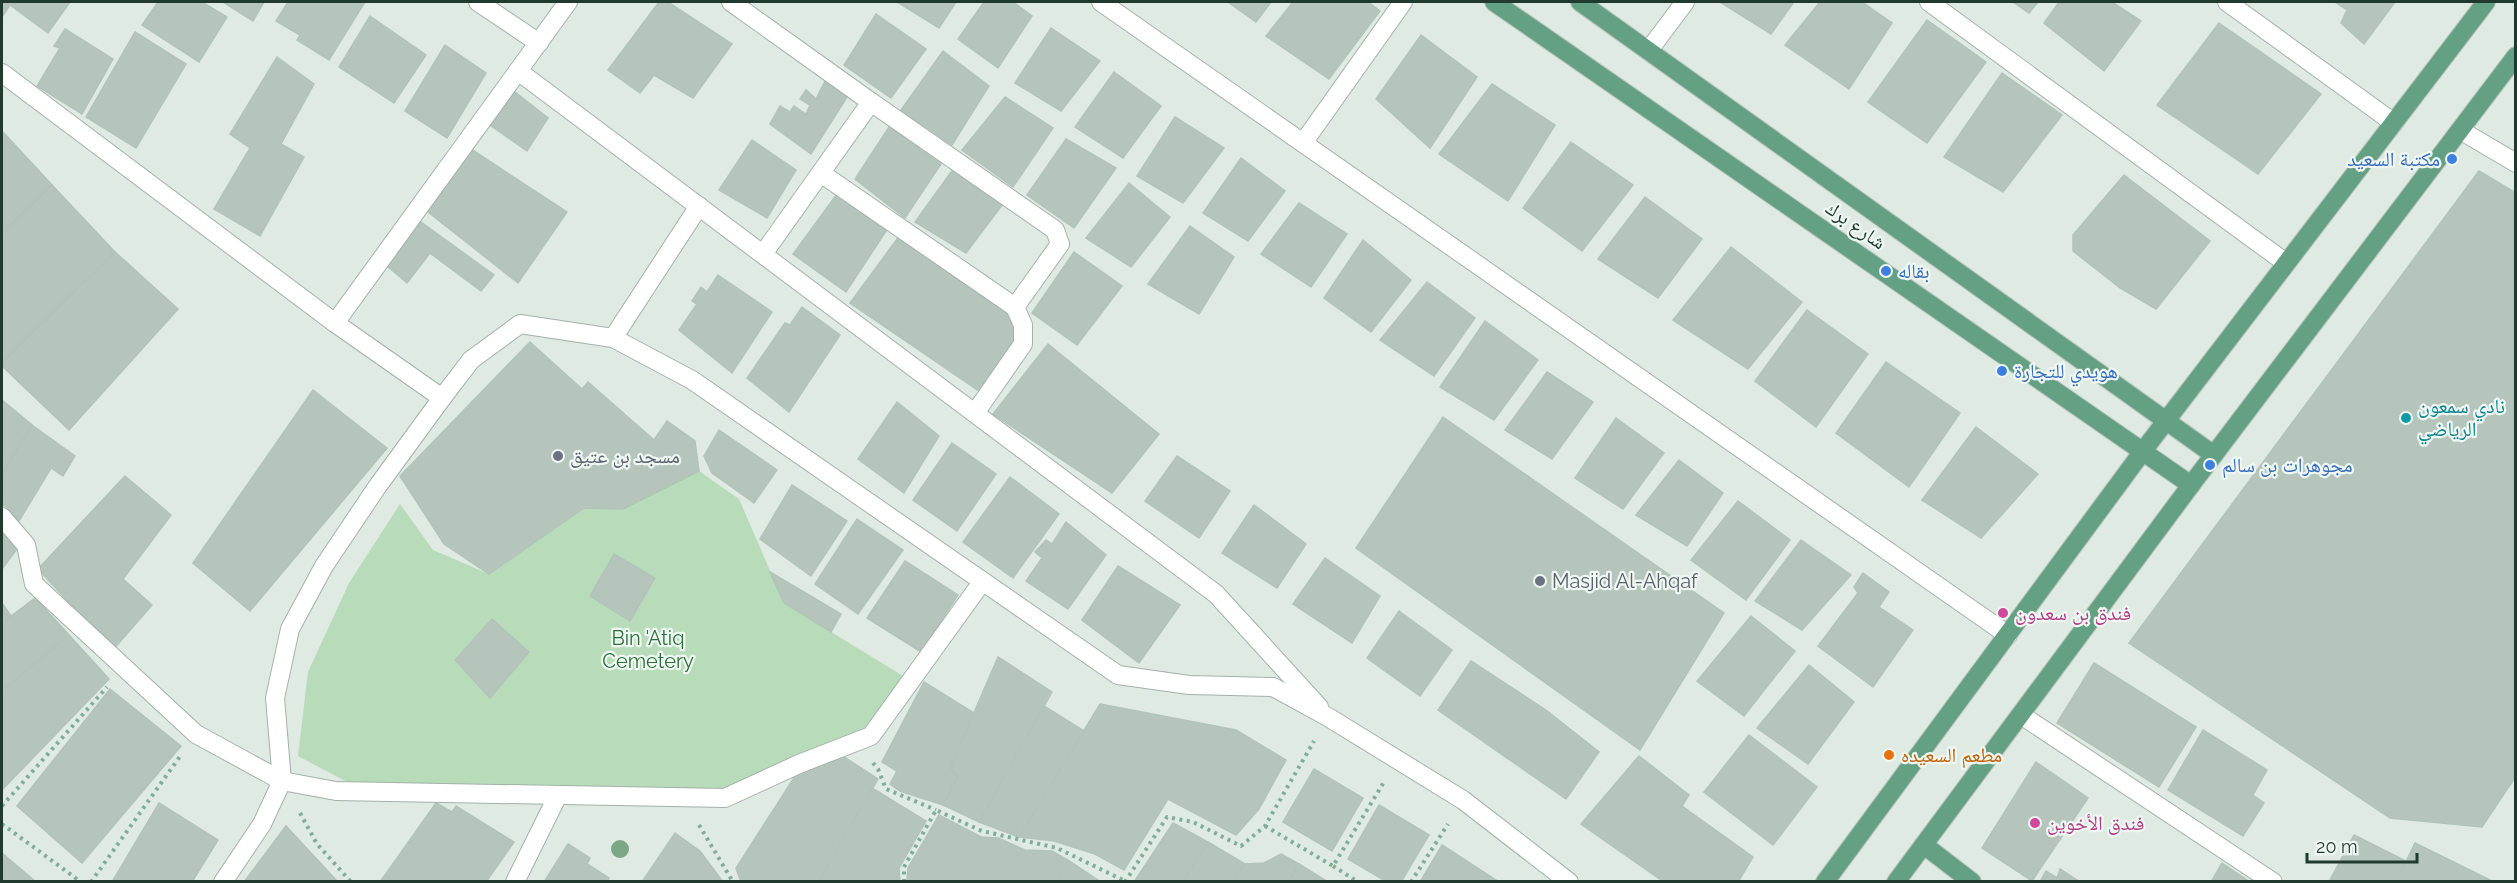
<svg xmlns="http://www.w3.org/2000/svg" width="2517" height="883" font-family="Raleway,'Noto Naskh Arabic',sans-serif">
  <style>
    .green { fill: #b8dcba }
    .building { fill: #b5c5bb; stroke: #b2c4b9; stroke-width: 1.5 }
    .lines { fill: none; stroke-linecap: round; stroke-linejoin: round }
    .minor-casing { stroke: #a2b2a9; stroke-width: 20 }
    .major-casing { stroke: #bcc4c0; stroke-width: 20 }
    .path { stroke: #80ae96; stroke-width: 4; stroke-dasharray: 3 4.5; stroke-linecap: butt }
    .minor { stroke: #fff; stroke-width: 18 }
    .major { stroke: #64a084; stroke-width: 18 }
    .tree { fill: #7ca785 }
    .shop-dot { fill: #3f7fe0; stroke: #eff7f2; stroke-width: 2 }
    .culture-dot { fill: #0f9aa8; stroke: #eff7f2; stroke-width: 2 }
    .worship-dot { fill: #6b7280; stroke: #eff7f2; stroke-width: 2 }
    .hotel-dot { fill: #d1479c; stroke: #eff7f2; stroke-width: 2 }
    .food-dot { fill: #e8710a; stroke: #eff7f2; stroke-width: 2 }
    .labels { text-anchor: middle; stroke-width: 4.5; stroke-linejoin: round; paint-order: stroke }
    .shop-label { font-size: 20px; fill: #366cbe; stroke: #eff7f2; text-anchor: start }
    .street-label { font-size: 20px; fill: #203a2e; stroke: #eff7f2 }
    .culture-label { font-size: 20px; fill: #0d838f; stroke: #eff7f2; text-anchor: start }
    .worship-label { font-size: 20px; fill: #5b616d; stroke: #eff7f2; text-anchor: start }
    .hotel-label { font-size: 20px; fill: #b23c85; stroke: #eff7f2; text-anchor: start }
    .park-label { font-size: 20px; fill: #2b7038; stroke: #eff7f2 }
    .food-label { font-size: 20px; fill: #c56008; stroke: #eff7f2; text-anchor: start }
  </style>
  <rect width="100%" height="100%" fill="#dfeae3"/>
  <!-- green -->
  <path class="green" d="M699,471L739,499L784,603L908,679L866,732L743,786L689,793L349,783L298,756L308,672L349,583L400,504L433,550L489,574L584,508L623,509Z"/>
  <!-- building -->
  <g class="building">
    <path d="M2,2H70L48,33L10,5L2,17Z"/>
    <path d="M158,2H202L227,17L199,62L142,25Z"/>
    <path d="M223,2H264L253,21Z"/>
    <path d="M288,2H365L329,60L297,40L300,35L276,21Z"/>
    <path d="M659,2H668L732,44L693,98L654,75L640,93L608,70Z"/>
    <path d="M897,2H956L939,28Z"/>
    <path d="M984,2H1013L1032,16L998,68L958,39Z"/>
    <path d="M1228,2H1271L1256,22Z"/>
    <path d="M1293,2H1368L1380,11L1329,79L1266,36Z"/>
    <path d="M1720,2H1794L1771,34Z"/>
    <path d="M1820,2H1862L1892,23L1849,89L1785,45Z"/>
    <path d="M2013,2H2038L2029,13Z"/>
    <path d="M2059,2H2112L2141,21L2104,71L2044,23Z"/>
    <path d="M2335,2H2395L2364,44L2341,23L2347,10Z"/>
    <path d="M876,14L926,49L891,98L844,65Z"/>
    <path d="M370,16L426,55L394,103L339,67Z"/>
    <path d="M1927,20L1986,62L1927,143L1868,102Z"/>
    <path d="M2219,23L2321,94L2258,174L2157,105Z"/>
    <path d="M1051,28L1100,61L1061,111L1015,83Z"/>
    <path d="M65,29L113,59L82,114L37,86L60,48L54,46Z"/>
    <path d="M135,32L186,64L136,148L86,117Z"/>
    <path d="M1421,35L1477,77L1430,148L1376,99Z"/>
    <path d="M445,45L486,73L447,138L405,111Z"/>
    <path d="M943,51L989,86L952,145L901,110Z"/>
    <path d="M277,57L314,84L281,144L304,157L260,236L214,209L250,148L230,134Z"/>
    <path d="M1114,72L1161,106L1123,158L1075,127Z"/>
    <path d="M2002,73L2062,115L2003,192L1944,157Z"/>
    <path d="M826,79L849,94L811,154L770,124L780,106L790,112L794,106L806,114L810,105L800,99L806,90L816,99Z"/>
    <path d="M1492,84L1555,125L1508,201L1439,154Z"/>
    <path d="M515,92L548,118L527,151L490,125Z"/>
    <path d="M1005,97L1053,128L1013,187L962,150Z"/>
    <path d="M1175,117L1224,148L1183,203L1137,176Z"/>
    <path d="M889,127L941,164L905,218L855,179Z"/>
    <path d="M2,131L52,185L2,233Z"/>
    <path d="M1066,139L1116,168L1074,228L1027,195Z"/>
    <path d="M752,140L796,170L767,218L719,190Z"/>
    <path d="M1571,142L1633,185L1582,251L1523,208Z"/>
    <path d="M471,149L567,212L518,283L427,211Z"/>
    <path d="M1241,158L1285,191L1248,241L1203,213Z"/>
    <path d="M954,168L1003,204L966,253L915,222Z"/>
    <path d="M2479,171L2516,193V776L2482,827L2390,818L2129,643Z"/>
    <path d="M2124,175L2210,241L2156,309L2120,288L2073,251V235Z"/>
    <path d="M1129,183L1170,217L1131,267L1086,238Z"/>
    <path d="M52,185L115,252L2,362V233Z"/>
    <path d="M837,194L888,228L846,292L793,254Z"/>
    <path d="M1645,197L1702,239L1658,298L1598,259Z"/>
    <path d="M1299,203L1347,234L1311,287L1261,254Z"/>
    <path d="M421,222L494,275L481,291L430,253L407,283L387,266Z"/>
    <path d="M1190,226L1234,257L1199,314L1148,284Z"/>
    <path d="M900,235L1013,319L1014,339L979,391L850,303Z"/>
    <path d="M1363,240L1411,280L1371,332L1324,298Z"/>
    <path d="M1731,247L1802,302L1748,369L1673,320Z"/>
    <path d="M115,252L178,309L69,430L2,366V362Z"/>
    <path d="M1074,252L1122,286L1077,345L1032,313Z"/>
    <path d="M718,275L772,312L732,373L679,330L697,304L692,301L701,287L707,292Z"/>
    <path d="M1427,282L1475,318L1434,376L1380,340Z"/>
    <path d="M802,307L840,335L789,412L747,378L785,323L790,325Z"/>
    <path d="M1807,310L1868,354L1816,427L1755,381Z"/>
    <path d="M1485,321L1538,360L1494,420L1440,387Z"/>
    <path d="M530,342L582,389L588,382L654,440L667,421L695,441L699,471L623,509L584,508L489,574L444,544L400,476Z"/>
    <path d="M1048,344L1159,434L1112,493L993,414Z"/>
    <path d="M1886,362L1960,413L1909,487L1836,433Z"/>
    <path d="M1547,372L1593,402L1552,459L1505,430Z"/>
    <path d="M313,390L387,448L250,611L193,563Z"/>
    <path d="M2,400L32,425L2,474Z"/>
    <path d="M897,402L939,436L904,493L858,459Z"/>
    <path d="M1443,417L1724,613L1640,750L1356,548Z"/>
    <path d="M1616,418L1664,453L1623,509L1575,478Z"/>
    <path d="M32,425L75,456L63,476L51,468L19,521L2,503V475Z"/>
    <path d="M1976,427L2038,474L1981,538L1922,500Z"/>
    <path d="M719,430L777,470L754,503L712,473L704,456Z"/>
    <path d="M952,443L996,474L957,531L913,500Z"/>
    <path d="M1177,456L1230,491L1199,538L1145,501Z"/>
    <path d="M1679,460L1723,493L1687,546L1636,515Z"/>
    <path d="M125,476L171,515L123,579L152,605L113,650L38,569Z"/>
    <path d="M1010,477L1059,514L1013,578L963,542Z"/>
    <path d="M792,485L847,521L811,576L760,539Z"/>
    <path d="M1738,501L1790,540L1746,600L1691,560Z"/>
    <path d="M1254,505L1306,544L1277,588L1222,553Z"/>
    <path d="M857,519L903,550L858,614L815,584Z"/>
    <path d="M1066,522L1106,555L1068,609L1026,581L1042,558L1035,552L1046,540L1052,544Z"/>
    <path d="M2,530L17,549L2,569Z"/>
    <path d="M1801,540L1851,575L1802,630L1755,601Z"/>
    <path d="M614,554L655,578L630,621L590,596Z"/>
    <path d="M1325,558L1380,596L1352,643L1293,604Z"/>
    <path d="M905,561L958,595L921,652L867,618Z"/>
    <path d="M1118,566L1180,605L1139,663L1082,620Z"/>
    <path d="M770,572L841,614L831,632L784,603Z"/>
    <path d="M1863,573L1889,592L1879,607L1913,630L1873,687L1818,646L1858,593L1854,587Z"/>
    <path d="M35,598L69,635L2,691V623Z"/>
    <path d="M2,603L11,616L2,623Z"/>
    <path d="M1399,611L1452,650L1420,696L1367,658Z"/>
    <path d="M1751,616L1795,651L1744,716L1697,681Z"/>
    <path d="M492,619L529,652L490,698L455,660Z"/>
    <path d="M69,635L109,679L2,790V691Z"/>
    <path d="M998,657L1052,692L979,822L943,805L958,777L950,768Z"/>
    <path d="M1471,661L1546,710L1599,752L1566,799L1438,710Z"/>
    <path d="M2094,663L2196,727L2159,787L2057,723Z"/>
    <path d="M1809,665L1854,702L1808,764L1757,728Z"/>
    <path d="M924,682L974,713L950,768L958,777L943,805L900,791L890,784L897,771L882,762Z"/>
    <path d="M110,689L181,746L82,863L17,806Z"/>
    <path d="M1100,704L1236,730L1286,760L1259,809L1236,835L1168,799L1124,870L1095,854L1054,841L1019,837Z"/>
    <path d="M1044,706L1084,731L1019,837L979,822Z"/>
    <path d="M2203,730L2267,770L2253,795L2264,803L2243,836L2168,790Z"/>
    <path d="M1749,735L1817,787L1773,845L1704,792Z"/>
    <path d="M841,755L878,779L819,882H741L736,868L801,767Z"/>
    <path d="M1639,756L1689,795L1682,806L1753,857L1738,882H1664L1581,824Z"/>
    <path d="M2036,762L2088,798L2032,881L1982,848Z"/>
    <path d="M1314,769L1363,798L1332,851L1283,822Z"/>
    <path d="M872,788L926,821L899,868L900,882H819Z"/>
    <path d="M159,803L218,840L192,882H112Z"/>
    <path d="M436,803L452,812L456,806L514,842L486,882H380Z"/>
    <path d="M1379,805L1429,835L1401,882H1387L1348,859Z"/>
    <path d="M939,815L981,837L998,838L1025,850L1052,851L1068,860L1056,882H907L908,868Z"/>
    <path d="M1173,823L1208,842L1183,882H1134Z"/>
    <path d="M286,826L338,882H244Z"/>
    <path d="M675,833L700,851L723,882H642Z"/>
    <path d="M2354,835L2406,861L2396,882H2329Z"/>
    <path d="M1208,842L1245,864L1233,882H1183Z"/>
    <path d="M2415,843L2494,882H2396Z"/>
    <path d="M568,844L590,858L587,864L609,878L607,882H544Z"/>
    <path d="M1442,845L1499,882H1420Z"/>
    <path d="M2,853L36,882H2Z"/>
    <path d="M1281,854L1299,864L1288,882H1233L1245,864L1264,863Z"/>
    <path d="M1068,860L1101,882H1056Z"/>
    <path d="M2222,863L2250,882H2211Z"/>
    <path d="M1299,864L1328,882H1288Z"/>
    <path d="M2060,869L2080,882H2040L2046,871L2057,878Z"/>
  </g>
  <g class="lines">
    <defs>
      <g id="minor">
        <path d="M478,2L539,43"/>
        <path d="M731,2L871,102L763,254"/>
        <path d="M1101,2L2008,635"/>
        <path d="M1929,2L2286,263"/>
        <path d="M2227,2L2394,123"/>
        <path d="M1649,50L1685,2"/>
        <path d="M518,71L1216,594L1319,707"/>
        <path d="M2,73L335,323L442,398"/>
        <path d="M871,102L1055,230L1060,244L1015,307L1023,325V344L975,413"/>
        <path d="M2460,130L2516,163"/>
        <path d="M1303,143L1403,2"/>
        <path d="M822,174L1015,307"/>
        <path d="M335,323L568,2"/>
        <path d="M613,338L699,206"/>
        <path d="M2,517L26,545L34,584L196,734L282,781L336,791L725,798L799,764L871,736L982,582"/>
        <path d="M2021,715L2273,882"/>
        <path d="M223,882L262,824L282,781L275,698L290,629L324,566L377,487L442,398L471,360L520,324L613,338L692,380L1118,675L1189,685L1273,687L1328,717L1463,800L1569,882"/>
        <path d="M515,882L558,795"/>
      </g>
      <g id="major">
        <path d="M1494,2L2191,485"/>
        <path d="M1580,2L2214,455"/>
        <path d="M1924,845L1972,882"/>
        <path d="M1825,882L2143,451L2486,2"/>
        <path d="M1896,882L2191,485L2516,56"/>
      </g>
    </defs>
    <!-- minor casing -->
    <use href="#minor" class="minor-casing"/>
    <!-- major casing -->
    <use href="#major" class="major-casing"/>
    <!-- path -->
    <g class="path">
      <path d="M873,763L878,769L886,789L936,810"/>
      <path d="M2,806L107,687"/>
      <path d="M300,813L317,844L351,882"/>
      <path d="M2,824L81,882"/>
      <path d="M699,825L733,882"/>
      <path d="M1265,826L1333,866L1384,782"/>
      <path d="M1333,866L1358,882"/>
      <path d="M91,882L181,755"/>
      <path d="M904,882V867L936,810L982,831L1057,848L1125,881"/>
      <path d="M1125,882L1167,817L1193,822L1241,846L1265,826L1314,741"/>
      <path d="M1411,882L1448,824"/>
    </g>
    <!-- minor -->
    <use href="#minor" class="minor"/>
    <!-- major -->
    <use href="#major" class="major"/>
  </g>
  <!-- trees -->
  <circle class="tree" cx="620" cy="849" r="9"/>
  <!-- markers -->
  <g class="shop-dot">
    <circle cx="2452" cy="159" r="6"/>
    <circle cx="1886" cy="271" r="6"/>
    <circle cx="2002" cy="371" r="6"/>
    <circle cx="2210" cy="465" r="6"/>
  </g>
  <circle class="culture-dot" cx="2406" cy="418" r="6"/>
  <g class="worship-dot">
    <circle cx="558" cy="456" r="6"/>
    <circle cx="1540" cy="581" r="6"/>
  </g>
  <g class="hotel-dot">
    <circle cx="2003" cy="613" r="6"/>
    <circle cx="2035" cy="823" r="6"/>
  </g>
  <circle class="food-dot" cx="1889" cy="755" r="6"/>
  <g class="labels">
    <!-- shop labels -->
    <g class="shop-label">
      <text x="2440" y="166" text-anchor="end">مكتبة السعيد</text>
      <text x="1898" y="278">بقاله</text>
      <text x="2014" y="378">هويدي للتجارة</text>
      <text x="2222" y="472">مجوهرات بن سالم</text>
    </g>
    <!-- street labels -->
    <g class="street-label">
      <text transform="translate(1856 225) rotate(35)" y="7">شارع برك</text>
    </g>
    <!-- culture labels -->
    <g class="culture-label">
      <text x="2418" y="413">نادي سمعون<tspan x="2418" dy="23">الرياضي</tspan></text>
    </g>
    <!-- worship labels -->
    <g class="worship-label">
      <text x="570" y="463">مسجد بن عتيق</text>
      <text x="1552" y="588">Masjid Al-Ahqaf</text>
    </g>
    <!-- hotel labels -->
    <g class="hotel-label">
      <text x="2015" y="620">فندق بن سعدون</text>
      <text x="2047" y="830">فندق الأخوين</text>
    </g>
    <!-- park labels -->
    <g class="park-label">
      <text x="648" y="645">Bin 'Atiq<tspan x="648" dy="23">Cemetery</tspan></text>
    </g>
    <!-- food labels -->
    <g class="food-label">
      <text x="1901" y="762">مطعم السعيده</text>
    </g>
  </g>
  <!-- border -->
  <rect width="2517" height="883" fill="none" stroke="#203a2e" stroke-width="6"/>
  <!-- scale -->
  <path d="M2307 853v9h110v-9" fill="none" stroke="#203a2e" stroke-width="3"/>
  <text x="2316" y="853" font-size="18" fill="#203a2e" stroke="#eff7f2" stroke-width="4.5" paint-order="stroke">20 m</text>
</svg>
